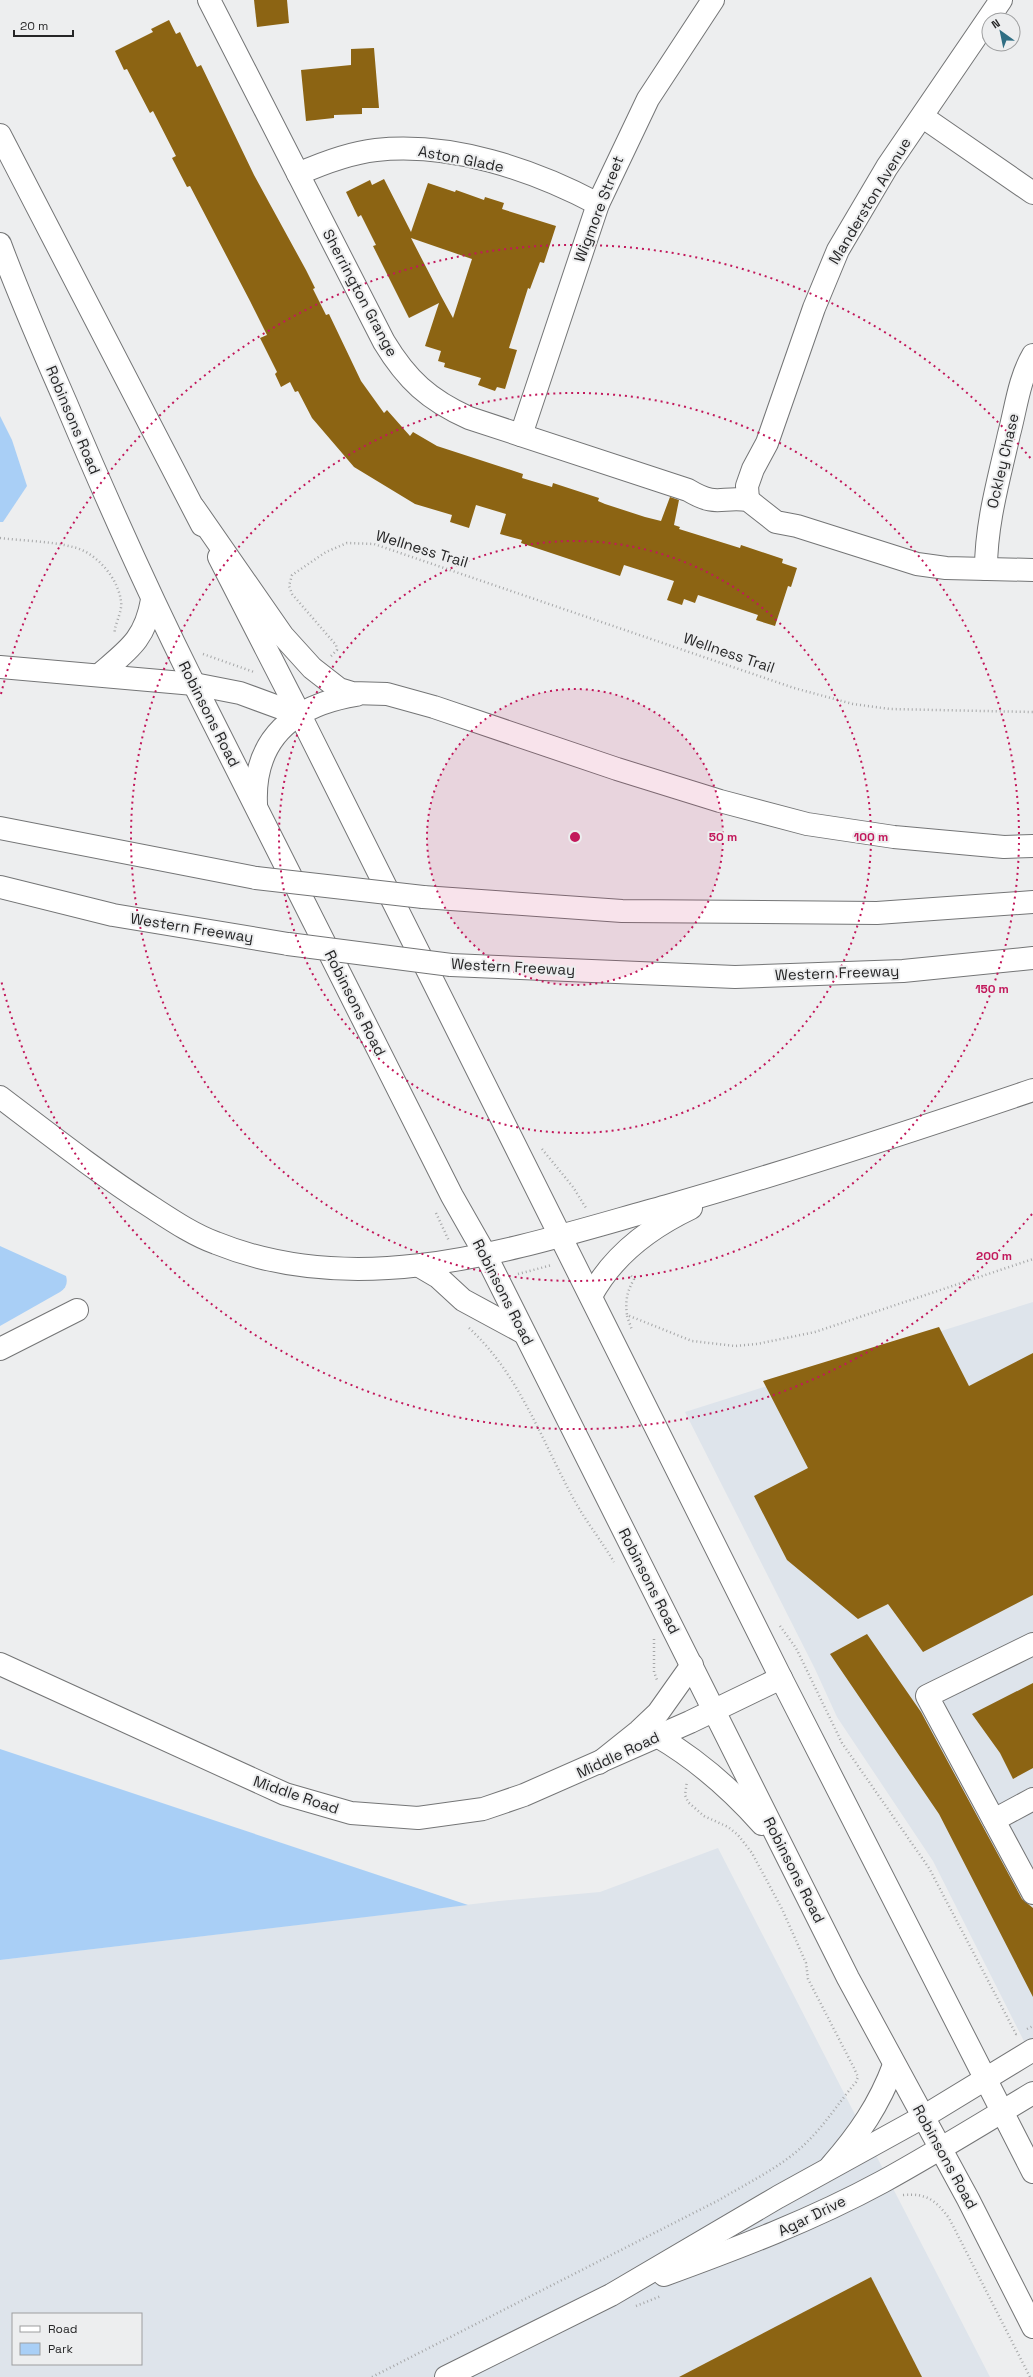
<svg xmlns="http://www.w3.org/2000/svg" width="1033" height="2377" font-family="'Space Grotesk',sans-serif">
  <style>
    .built { fill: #dee4eb; fill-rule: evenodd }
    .green { fill: #a9cff6 }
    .building { fill: #8c6413; fill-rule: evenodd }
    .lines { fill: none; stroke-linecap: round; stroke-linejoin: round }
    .minor-casing { stroke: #747576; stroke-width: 24 }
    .major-casing { stroke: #747576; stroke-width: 24 }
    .highway-casing { stroke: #747576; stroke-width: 24 }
    .path { stroke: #a6a7a8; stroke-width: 2.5; stroke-dasharray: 1 3; stroke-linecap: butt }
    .minor { stroke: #fff; stroke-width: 22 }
    .major { stroke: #fff; stroke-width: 22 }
    .highway { stroke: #fff; stroke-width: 22 }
    .highway-bridge-casing { stroke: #747576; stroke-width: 24; stroke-linecap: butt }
    .highway-bridge { stroke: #fff; stroke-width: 22 }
    .ring { fill: none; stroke: #c2185b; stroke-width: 2; stroke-dasharray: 2 4 }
    .labels { text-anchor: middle; stroke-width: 4; stroke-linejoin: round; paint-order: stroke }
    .street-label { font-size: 15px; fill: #262627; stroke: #edeeef }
    .centre { fill: #c2185b; stroke: #edeeef; stroke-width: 2 }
    .ring-label { font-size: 12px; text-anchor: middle; font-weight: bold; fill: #c2185b; stroke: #edeeef; stroke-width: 4; stroke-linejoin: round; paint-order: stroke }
  </style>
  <rect width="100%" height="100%" fill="#edeeef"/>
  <!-- built -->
  <g class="built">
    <path d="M1033,1302V2059L933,1861L837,1717L815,1669L685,1412Z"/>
    <path d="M718,1848L990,2377H0V1960L499,1901L600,1892ZM13,2314H141V2364H13Z"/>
  </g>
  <!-- green -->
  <g class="green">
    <path d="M0,416L12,440L27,486L3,522H0Z"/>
    <path d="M0,1246L66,1276C68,1283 66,1288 60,1292L0,1326Z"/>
    <path d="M0,1749L468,1905L0,1960Z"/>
  </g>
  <!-- building -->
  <g class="building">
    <path d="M254,0H287L289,23L257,27Z"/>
    <path d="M169,20L176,34L180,32L197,67L201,65L254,175L306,270L315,288L313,289L326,315L329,314L361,381L384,413L387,410L410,436L413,432L437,446L523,474L522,478L552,487L553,483L599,498L598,501L605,504L645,517L661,521L670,497L679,500L674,525L680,527L679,529L740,548L741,545L783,559L782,563L797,568L791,587L788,586L775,626L756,620L758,615L698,595L695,603L684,599L682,605L667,600L674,581L624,565L620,576L521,543L522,540L500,534L506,514L476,505L469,528L450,522L452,515L415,504L354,467L312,418L298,391L295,392L290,382L281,387L275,374L277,372L260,338L267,335L250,301L190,186L187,187L172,158L176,156L153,111L150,113L127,69L124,70L115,51L153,32L151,29Z"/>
    <path d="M374,48L379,108H362V114L334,115V118L306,121L301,70L351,65V49Z"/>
    <path d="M384,179L411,232L428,183L455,192L456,190L484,200L485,197L504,203L502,209L556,226L544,263L540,262L530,289L528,288L509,348L517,350L505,389L497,387L495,391L478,385L481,378L444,367L445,363L438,361L441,351L425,346L439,303L409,318L373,246L376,245L361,215L358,217L346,192L370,180L372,185ZM411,238L472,259L453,318L441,296Z"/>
    <path d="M939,1327L969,1386L1033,1353V1595L923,1652L888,1604L858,1619L787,1560L754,1496L808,1468L763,1381Z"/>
    <path d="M867,1634L921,1712L1022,1899L1033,1908V1997L939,1814L830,1654Z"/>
    <path d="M1033,1683V1768L1013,1779L1000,1753L972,1714Z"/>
    <path d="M871,2277L922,2377H679Z"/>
  </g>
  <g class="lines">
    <defs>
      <g id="minor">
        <path d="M209,0L384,342C407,380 429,400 469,418L688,490C718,508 720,496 748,500L776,522L797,526L917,564L946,568L1033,570"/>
        <path d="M923,117L1033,193"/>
        <path d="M298,174C323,163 349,153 376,150C451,142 532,169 598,204"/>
        <path d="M521,435L598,204L648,99L713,0"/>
        <path d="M748,500L747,486L753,469L767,443L814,308L838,250L887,167L1001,0"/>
        <path d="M986,569C986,523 999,479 1009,434C1016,408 1019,379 1033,355"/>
        <path d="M0,1349L77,1310"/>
        <path d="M1033,1644L927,1696L1033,1893"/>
        <path d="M0,1664L285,1794L351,1813L418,1818L483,1809L524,1795L690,1722L781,1678"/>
        <path d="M994,1820L1033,1799"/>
        <path d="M664,2275C738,2248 812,2220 882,2182C933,2154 983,2123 1033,2093"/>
        <path d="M446,2377L611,2295L778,2197L923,2117L1033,2050"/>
      </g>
      <g id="major">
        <path d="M0,135L202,525"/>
        <path d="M0,244C20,298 43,350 66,403C106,498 148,592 194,684"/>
        <path d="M219,557L300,715"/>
      </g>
      <g id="highway">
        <path d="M194,508L283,636L312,668L339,689L352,693L387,694L434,707L617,769L720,801L807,824L894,837L1004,847L1033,846"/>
        <path d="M0,667L194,684L240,693L300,715"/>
        <path d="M99,675C128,650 145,640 152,600"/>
        <path d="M194,684L452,1196L485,1254L848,1978L968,2199L1033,2327"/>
        <path d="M300,715L781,1678L1033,2172"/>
        <path d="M256,804C253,738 295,705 356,695"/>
        <path d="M0,828L256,878"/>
        <path d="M0,887L113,915L288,944"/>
        <path d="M423,897L622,911L877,913L1033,902"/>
        <path d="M451,965L735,977L903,971L1033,958"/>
        <path d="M0,1097C50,1135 100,1174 153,1208C173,1221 194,1235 216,1243C364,1303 522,1246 667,1206C790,1171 912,1131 1033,1090"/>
        <path d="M421,1267L438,1277L463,1300L524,1333"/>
        <path d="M591,1296C613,1255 649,1228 691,1208"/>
        <path d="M657,1736C698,1760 731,1789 762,1824"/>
        <path d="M599,1763L639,1731L658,1713L692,1665"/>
        <path d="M831,2166C859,2134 879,2105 894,2065"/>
      </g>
    </defs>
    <!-- minor casing -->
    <use href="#minor" class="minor-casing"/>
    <!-- major casing -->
    <use href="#major" class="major-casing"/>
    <!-- highway casing -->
    <use href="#highway" class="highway-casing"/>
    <!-- path -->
    <g class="path">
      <path d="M0,538C24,541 50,541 73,547C96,552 118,578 121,601C123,611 113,628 115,633"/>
      <path d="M203,654L254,672"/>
      <path d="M331,656L337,650L336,645L292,594L289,586L292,575L326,552L347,543L374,544L794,688L853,704L890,709L1033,712"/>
      <path d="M542,1149L573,1187L586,1208"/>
      <path d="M436,1213L449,1241"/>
      <path d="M518,1274L552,1265"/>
      <path d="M631,1276L634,1279C627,1292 625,1301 627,1315L692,1341L735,1346L757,1344L815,1332L1033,1259"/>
      <path d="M627,1316L632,1330"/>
      <path d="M469,1328C518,1373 541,1438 572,1496C584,1519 601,1540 614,1562"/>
      <path d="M780,1626L796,1648L842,1743L929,1868L1016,2034L1019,2033"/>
      <path d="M654,1639V1672L657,1680"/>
      <path d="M1027,2029L1033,2026"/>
      <path d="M903,2195C927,2193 935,2200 949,2218L1030,2377"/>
      <path d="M636,2306L661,2296"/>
      <path d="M372,2377L719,2200C749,2182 784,2166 809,2140C826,2123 840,2101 856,2082L858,2077L854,2068L808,1979L806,1963L782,1909L752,1853L738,1835L728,1827L704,1816L688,1802L685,1795L687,1781"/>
    </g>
    <!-- minor -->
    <use href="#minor" class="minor"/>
    <!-- major -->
    <use href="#major" class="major"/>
    <!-- highway -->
    <use href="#highway" class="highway"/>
    <defs>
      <g id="highway-bridge">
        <path d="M256,878L423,897"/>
        <path d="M288,944L451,965"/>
      </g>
    </defs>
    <!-- highway-bridge casing -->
    <use href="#highway-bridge" class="highway-bridge-casing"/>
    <!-- highway-bridge -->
    <use href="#highway-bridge" class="highway-bridge"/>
  </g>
  <!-- distance rings -->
  <circle cx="575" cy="837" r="148" fill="#c2185b" fill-opacity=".12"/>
  <g class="ring">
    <circle cx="575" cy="837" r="148"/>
    <circle cx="575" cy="837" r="296"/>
    <circle cx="575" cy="837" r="444"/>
    <path d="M1032 1214A592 592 0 0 1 1 980M1 694A592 592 0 0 1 1032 460"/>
  </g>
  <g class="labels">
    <!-- street labels -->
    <g class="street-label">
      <text transform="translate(461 159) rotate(11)" y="5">Aston Glade</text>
      <text transform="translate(870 201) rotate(-59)" y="5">Manderston Avenue</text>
      <text transform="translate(599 209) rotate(-69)" y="5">Wigmore Street</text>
      <text transform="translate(360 293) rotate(62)" y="5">Sherrington Grange</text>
      <text transform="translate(73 420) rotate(67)" y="5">Robinsons Road</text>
      <text transform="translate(1003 461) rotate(-77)" y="5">Ockley Chase</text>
      <text transform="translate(422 549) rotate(17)" y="5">Wellness Trail</text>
      <text transform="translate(729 653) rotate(19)" y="5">Wellness Trail</text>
      <text transform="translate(209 714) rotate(63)" y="5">Robinsons Road</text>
      <text transform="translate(192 928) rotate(9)" y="5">Western Freeway</text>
      <text transform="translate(513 967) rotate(3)" y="5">Western Freeway</text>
      <text transform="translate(837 973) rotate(-2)" y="5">Western Freeway</text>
      <text transform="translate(355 1003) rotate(63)" y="5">Robinsons Road</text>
      <text transform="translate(503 1292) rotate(63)" y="5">Robinsons Road</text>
      <text transform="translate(649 1581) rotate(63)" y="5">Robinsons Road</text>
      <text transform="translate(618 1755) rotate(-25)" y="5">Middle Road</text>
      <text transform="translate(296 1795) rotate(19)" y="5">Middle Road</text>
      <text transform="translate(794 1870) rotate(63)" y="5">Robinsons Road</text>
      <text transform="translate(945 2157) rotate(61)" y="5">Robinsons Road</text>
      <text transform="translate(812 2216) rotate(-26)" y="5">Agar Drive</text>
    </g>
  </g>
  <circle cx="575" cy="837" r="6" class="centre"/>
  <g class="ring-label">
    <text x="723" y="841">50 m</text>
    <text x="871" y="841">100 m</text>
    <text x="992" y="993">150 m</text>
    <text x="994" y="1260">200 m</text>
  </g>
  <!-- legend -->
  <rect x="12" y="2313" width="130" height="52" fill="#edeeef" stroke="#9d9e9f"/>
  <rect x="20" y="2326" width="20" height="6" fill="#ffffff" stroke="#9d9e9f"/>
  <text x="48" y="2333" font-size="12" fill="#262627">Road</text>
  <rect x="20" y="2343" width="20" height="12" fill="#a9cff6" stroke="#9d9e9f"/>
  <text x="48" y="2353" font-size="12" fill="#262627">Park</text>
  <!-- north arrow -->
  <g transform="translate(1001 32) rotate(327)"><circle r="19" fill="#edeeef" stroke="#9d9e9f"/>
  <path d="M0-3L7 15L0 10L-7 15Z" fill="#2f6e83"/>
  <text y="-6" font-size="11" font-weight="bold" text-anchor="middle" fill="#262627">N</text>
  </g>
  <!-- scale -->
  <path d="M14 30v6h59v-6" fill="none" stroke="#262627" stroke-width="2"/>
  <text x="20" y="30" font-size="12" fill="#262627" stroke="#edeeef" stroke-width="3" paint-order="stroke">20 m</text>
</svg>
